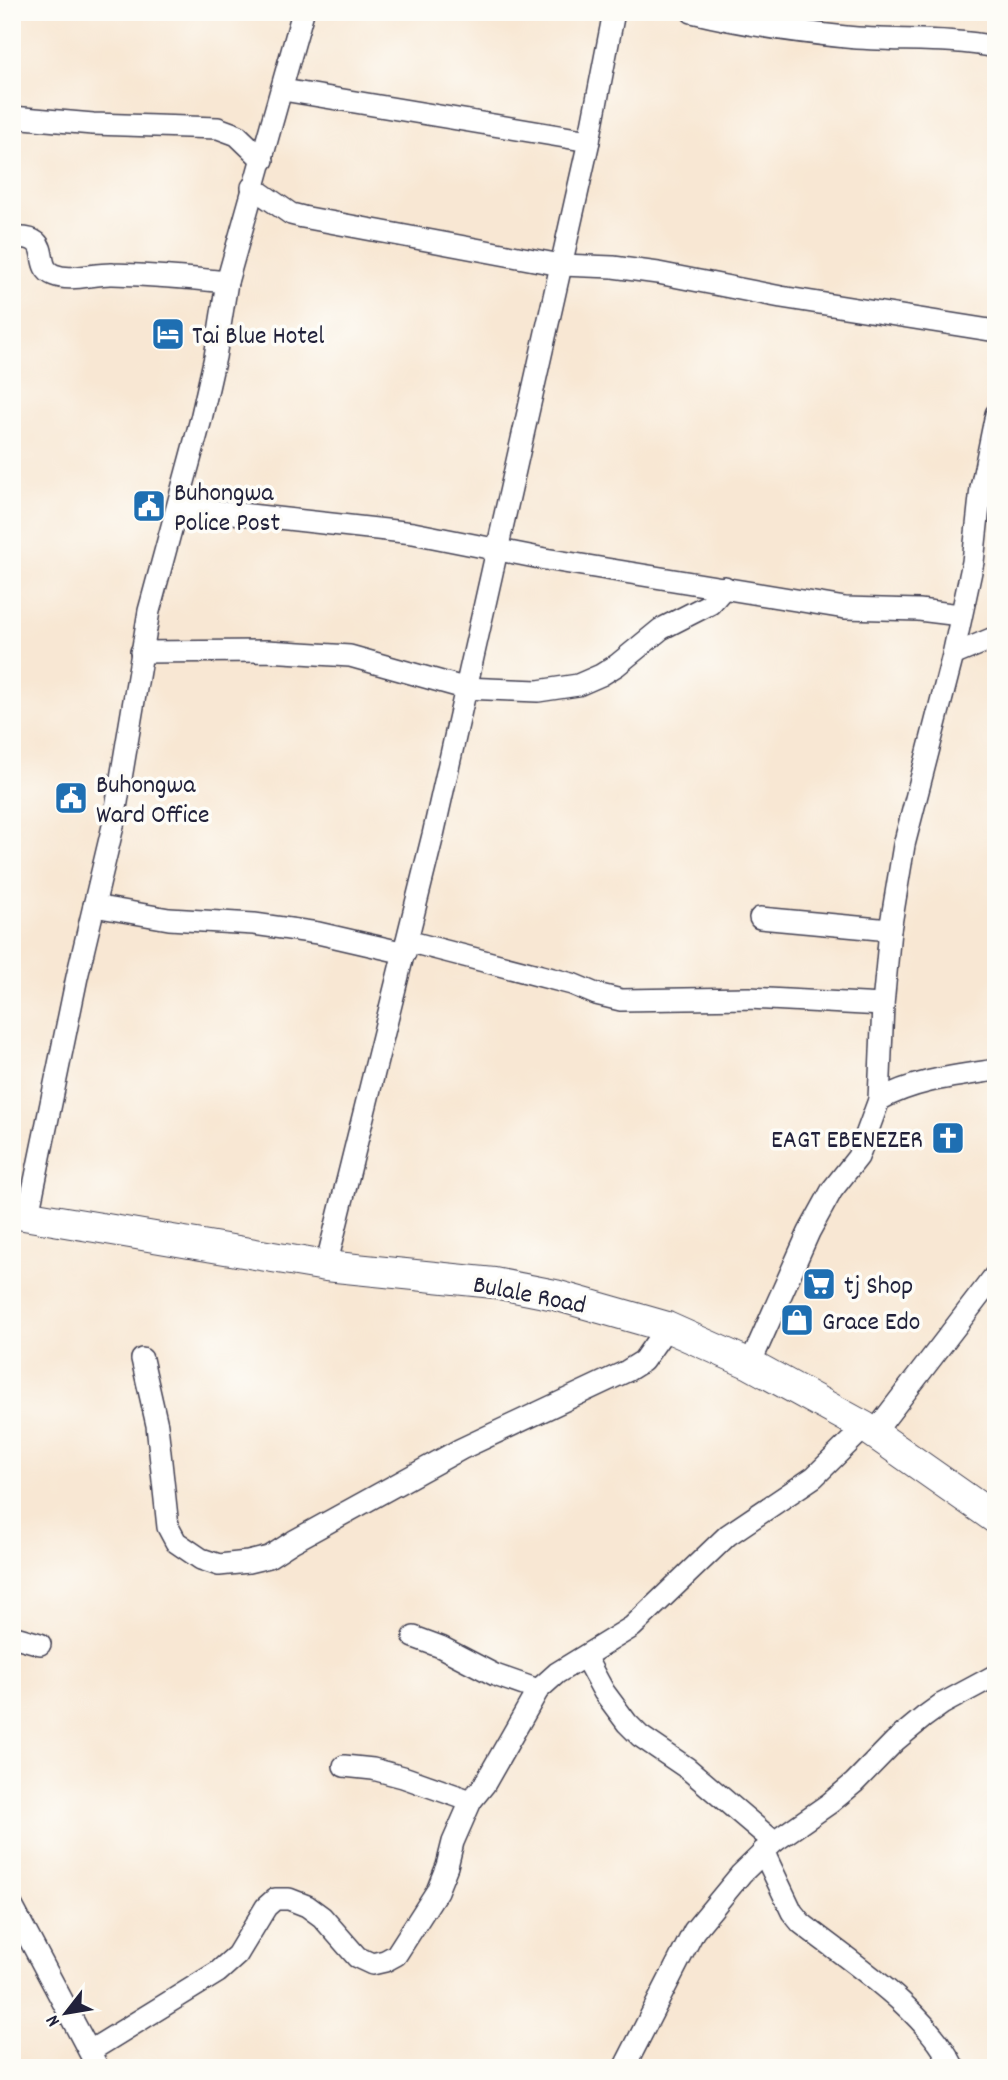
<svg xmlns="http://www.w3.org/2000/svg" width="1008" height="2080" font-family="Dekko,sans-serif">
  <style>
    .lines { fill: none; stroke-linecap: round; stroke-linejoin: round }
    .street-casing { stroke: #424052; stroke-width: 24 }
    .secondary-casing { stroke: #424052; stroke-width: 32 }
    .street { stroke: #fff; stroke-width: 21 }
    .secondary { stroke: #fff; stroke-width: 30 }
    .labels { text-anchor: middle; stroke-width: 7; stroke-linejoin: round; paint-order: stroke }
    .poi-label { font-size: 26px; fill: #22223b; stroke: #fdfcf7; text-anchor: start }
    .street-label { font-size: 26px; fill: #22223b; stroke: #fdfcf7 }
  </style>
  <rect width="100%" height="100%" fill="#fdfcf7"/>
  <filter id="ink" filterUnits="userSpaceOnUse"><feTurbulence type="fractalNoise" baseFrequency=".0143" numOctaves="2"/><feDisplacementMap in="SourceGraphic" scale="14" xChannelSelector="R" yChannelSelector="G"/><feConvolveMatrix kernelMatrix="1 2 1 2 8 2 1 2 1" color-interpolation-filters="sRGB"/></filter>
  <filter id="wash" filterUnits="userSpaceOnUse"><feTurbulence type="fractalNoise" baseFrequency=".00686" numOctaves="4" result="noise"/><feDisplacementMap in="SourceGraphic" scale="28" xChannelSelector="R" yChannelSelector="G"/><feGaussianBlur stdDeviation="1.57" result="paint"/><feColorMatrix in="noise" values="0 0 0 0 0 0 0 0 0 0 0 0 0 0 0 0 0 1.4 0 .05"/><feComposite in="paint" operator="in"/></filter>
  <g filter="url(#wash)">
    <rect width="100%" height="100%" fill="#f8e7d3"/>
  </g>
  <g filter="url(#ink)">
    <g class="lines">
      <defs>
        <g id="street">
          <path d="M692,12C742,24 795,32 846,37C896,42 946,37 996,47"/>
          <path d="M283,90L589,141"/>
          <path d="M12,117L93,124L218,128L237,135L263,160"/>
          <path d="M252,187L291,214L303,217L561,265L613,267L658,273L781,297L996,331"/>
          <path d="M12,238C57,234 31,266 54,275C71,282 95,273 113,274C151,275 189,278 227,282"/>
          <path d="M178,507L413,533L545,559L845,608L919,610L960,615"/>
          <path d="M141,652L267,651L350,656L464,688L538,691L578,685L601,675L617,665L661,629L710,604L725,587"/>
          <path d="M953,655L996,637"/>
          <path d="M94,906L169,919L254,924L318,933L405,953"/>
          <path d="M760,918L890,930"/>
          <path d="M407,941L572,984L596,994L621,1000L749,998L883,1005"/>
          <path d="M879,1100L883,1005L890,930L904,845L953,655L973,562L981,488L996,414"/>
          <path d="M28,1215L77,977L113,826L149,611L201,419L215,357L227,282L303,12"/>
          <path d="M326,1266L433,835L589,141L614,12"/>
          <path d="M142,1359L157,1425L168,1527L176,1542L201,1559L219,1565L248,1562L269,1557L294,1541L461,1449L627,1371L643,1361L667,1327"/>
          <path d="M750,1364L809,1232L832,1190L858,1157L879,1100C915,1080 955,1076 996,1070"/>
          <path d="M874,1433L996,1274"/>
          <path d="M12,1636L40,1644"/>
          <path d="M414,1637L441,1647L495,1675L538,1690"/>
          <path d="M585,1657L604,1692L627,1723L640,1736L687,1768L774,1842"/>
          <path d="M344,1766L373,1769L403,1777L471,1801"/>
          <path d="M763,1851L792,1912L801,1923C852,1963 925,2009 954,2068"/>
          <path d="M12,1906L98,2068"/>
          <path d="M90,2051L218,1972L237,1955L266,1907L275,1899H289L307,1906L322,1917L357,1957L372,1964L385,1961L396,1955L437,1891L447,1866L453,1842L471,1801L484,1785L538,1690L557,1673L632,1627L728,1535L814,1477L865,1427"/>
          <path d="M624,2068L694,1931L741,1874L774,1842L830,1803L854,1783L895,1741L924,1717L942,1704L996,1675"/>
        </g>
        <path id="secondary" d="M12,1213L326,1266L494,1283L555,1295L667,1327L750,1364L865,1427L996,1519"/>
      </defs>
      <!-- street casing -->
      <use href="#street" class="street-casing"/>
      <!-- secondary casing -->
      <use href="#secondary" class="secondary-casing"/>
      <!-- street -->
      <use href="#street" class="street"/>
      <!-- secondary -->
      <use href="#secondary" class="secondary"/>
    </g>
  </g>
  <!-- icons -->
  <defs>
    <symbol id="hotel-square" viewBox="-11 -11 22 22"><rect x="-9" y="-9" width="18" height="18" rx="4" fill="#1f6fb2" stroke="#fdfcf7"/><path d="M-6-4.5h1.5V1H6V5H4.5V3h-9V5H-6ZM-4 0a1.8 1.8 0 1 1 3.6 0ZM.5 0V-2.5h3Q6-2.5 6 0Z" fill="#fff"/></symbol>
    <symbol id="civic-square" viewBox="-11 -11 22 22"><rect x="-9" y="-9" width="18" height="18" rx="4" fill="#1f6fb2" stroke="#fdfcf7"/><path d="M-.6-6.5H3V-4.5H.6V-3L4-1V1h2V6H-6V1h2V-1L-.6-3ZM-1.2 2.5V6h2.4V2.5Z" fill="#fff"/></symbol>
    <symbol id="church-square" viewBox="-11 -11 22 22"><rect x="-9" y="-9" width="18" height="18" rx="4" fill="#1f6fb2" stroke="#fdfcf7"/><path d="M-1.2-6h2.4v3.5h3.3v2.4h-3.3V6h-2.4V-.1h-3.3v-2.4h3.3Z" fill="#fff"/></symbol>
    <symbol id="supermarket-square" viewBox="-11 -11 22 22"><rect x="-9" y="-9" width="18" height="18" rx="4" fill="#1f6fb2" stroke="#fdfcf7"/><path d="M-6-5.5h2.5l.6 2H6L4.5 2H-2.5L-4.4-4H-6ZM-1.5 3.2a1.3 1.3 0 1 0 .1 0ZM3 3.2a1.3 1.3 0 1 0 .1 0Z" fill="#fff"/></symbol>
    <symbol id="shop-square" viewBox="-11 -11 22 22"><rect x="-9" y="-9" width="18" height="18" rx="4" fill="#1f6fb2" stroke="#fdfcf7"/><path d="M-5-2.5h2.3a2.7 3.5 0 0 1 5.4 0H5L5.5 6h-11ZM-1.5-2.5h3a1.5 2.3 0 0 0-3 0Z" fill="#fff"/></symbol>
  </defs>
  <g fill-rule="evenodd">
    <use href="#hotel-square" x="149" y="315" width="38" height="38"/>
    <use href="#civic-square" x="130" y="487" width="38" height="38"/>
    <use href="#civic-square" x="52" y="779" width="38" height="38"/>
    <use href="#church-square" x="929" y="1119" width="38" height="38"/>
    <use href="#supermarket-square" x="800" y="1265" width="38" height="38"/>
    <use href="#shop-square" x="778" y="1301" width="38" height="38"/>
  </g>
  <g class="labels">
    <!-- poi labels -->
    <g class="poi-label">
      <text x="192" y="343">Tai Blue Hotel</text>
      <text x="174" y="500">Buhongwa<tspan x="174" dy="30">Police Post</tspan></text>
      <text x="96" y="792">Buhongwa<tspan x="96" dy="30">Ward Office</tspan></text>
      <text x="923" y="1147" text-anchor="end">EAGT EBENEZER</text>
      <text x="844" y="1293">tj Shop</text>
      <text x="822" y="1329">Grace Edo</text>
    </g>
    <!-- street labels -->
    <g class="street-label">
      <text transform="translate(530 1293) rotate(11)" y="9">Bulale Road</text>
    </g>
  </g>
  <!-- margin -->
  <rect width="1008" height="2080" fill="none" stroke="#fdfcf7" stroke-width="42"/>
  <!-- north arrow -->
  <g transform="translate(66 2013) rotate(239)" stroke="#fdfcf7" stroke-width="5" paint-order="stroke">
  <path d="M0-5L12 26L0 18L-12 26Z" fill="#22223b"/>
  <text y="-10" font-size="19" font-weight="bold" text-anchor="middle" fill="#22223b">N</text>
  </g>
</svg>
